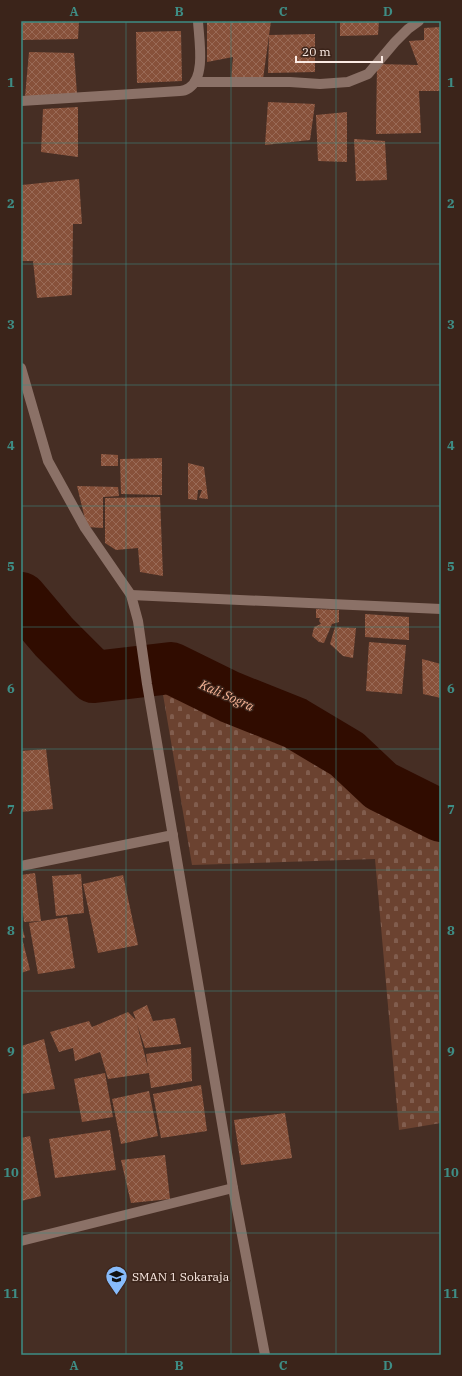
<svg xmlns="http://www.w3.org/2000/svg" width="462" height="1376" font-family="'IBM Plex Serif',serif">
  <style>
    .cemetery { fill: url(#cemetery-stones) }
    .lines { fill: none; stroke-linecap: round; stroke-linejoin: round }
    .river { stroke: #300c00; stroke-width: 52 }
    .building { fill: url(#building-cross-hatch) }
    .minor { stroke: #8b7167; stroke-width: 10 }
    .grid { fill: none; stroke: #3e8d85; stroke-width: 1; stroke-opacity: 0.55 }
    .labels { text-anchor: middle; stroke-width: 3; stroke-linejoin: round; paint-order: stroke }
    .poi-label { font-size: 12px; fill: #fbeae3; stroke: #3b241a; text-anchor: start }
    .water-label { font-size: 13px; font-style: italic; fill: #f5b295; stroke: #3b241a }
    .neatline { fill: none; stroke: #3e8d85; stroke-width: 1.5 }
    .grid-label { font-size: 13px; text-anchor: middle; font-weight: bold; fill: #3e8d85 }
  </style>
  <defs>
    <pattern id="cemetery-stones" width="16" height="16" patternUnits="userSpaceOnUse"><rect width="16" height="16" fill="#6b4230"/><path d="M2 7V4a2 2 0 0 1 4 0v3zM10 15v-3a2 2 0 0 1 4 0v3z" fill="#815d4e"/></pattern>
    <pattern id="building-cross-hatch" width="8" height="8" patternUnits="userSpaceOnUse"><rect width="8" height="8" fill="#87513a"/><path d="M0 0l8 8M0 8l8-8" fill="none" stroke="#996a56"/></pattern>
  </defs>
  <rect width="100%" height="100%" fill="#462e24"/>
  <!-- cemetery -->
  <path class="cemetery" d="M160,677L364,762L441,820V1123L399,1130L375,859L192,865Z"/>
  <g class="lines">
    <!-- river -->
    <path class="river" d="M21,598L54,637L94,677L171,668L230,697L295,723L347,754L381,786L441,816"/>
  </g>
  <!-- building -->
  <g class="building">
    <path d="M21,21H79L78,39L21,40Z"/>
    <path d="M207,21H271L263,79L231,80L233,57L207,62Z"/>
    <path d="M340,21H379L378,35L340,36Z"/>
    <path d="M441,27V91H419L421,133L376,134L377,64L418,65L409,41L424,40V28Z"/>
    <path d="M181,31L182,81L137,83L136,32Z"/>
    <path d="M315,34V72L268,73L269,35Z"/>
    <path d="M29,52L74,53L77,94L25,97Z"/>
    <path d="M268,102L315,104L310,140L265,145Z"/>
    <path d="M78,107V157L41,152L43,109Z"/>
    <path d="M347,112V162L318,161L316,115Z"/>
    <path d="M354,139L385,141L387,180L356,181Z"/>
    <path d="M79,179L82,224H73L72,295L37,298L33,261H22V185Z"/>
    <path d="M101,454L118,455V466H101Z"/>
    <path d="M162,458V495L121,494L120,459Z"/>
    <path d="M188,463L204,467L208,499L199,498L202,490H198L197,500L188,499Z"/>
    <path d="M77,486L118,487L119,496L103,497V528L87,527Z"/>
    <path d="M160,497L163,576L140,572L138,548L116,550L105,543V498Z"/>
    <path d="M316,609L339,610V622L332,624L324,643L319,642L312,636L314,627L321,624L319,621L320,618H316Z"/>
    <path d="M365,614L409,617V640L365,637Z"/>
    <path d="M335,627L356,628L353,658L343,656L330,644Z"/>
    <path d="M369,642L406,645L402,694L366,691Z"/>
    <path d="M422,659L441,664V698L423,694Z"/>
    <path d="M46,749L53,809L21,812V751Z"/>
    <path d="M35,873L41,921L24,922L21,898V875Z"/>
    <path d="M81,874L84,913L56,916L52,876Z"/>
    <path d="M123,875L138,945L98,953L83,884Z"/>
    <path d="M67,917L75,968L38,974L29,923Z"/>
    <path d="M21,923L25,938H22L30,970L21,973Z"/>
    <path d="M147,1005L153,1021L175,1018L181,1044L145,1048L137,1024L148,1068L146,1054L191,1047L192,1081L151,1088L149,1073L108,1079L100,1052L75,1061L73,1048L59,1052L50,1032L89,1021L92,1027L128,1012L136,1020L133,1012Z"/>
    <path d="M44,1039L55,1089L21,1094V1046Z"/>
    <path d="M105,1073L113,1117L82,1122L74,1079Z"/>
    <path d="M201,1085L207,1131L161,1138L153,1094Z"/>
    <path d="M149,1091L158,1136L121,1144L112,1099Z"/>
    <path d="M285,1113L292,1158L241,1165L234,1120Z"/>
    <path d="M110,1130L116,1170L55,1178L49,1139Z"/>
    <path d="M30,1136L41,1196L21,1201V1138Z"/>
    <path d="M165,1155L170,1199L131,1203L121,1160Z"/>
  </g>
  <g class="lines">
    <!-- minor -->
    <g class="minor">
      <path d="M195,82H290L320,84L348,82L368,74L395,42L408,29L419,21"/>
      <path d="M21,101L180,91C183,91 186,90 189,88C206,77 199,40 198,21"/>
      <path d="M21,368L48,461L85,528L131,595L138,621L147,684L233,1188L265,1355"/>
      <path d="M131,595L441,609"/>
      <path d="M21,866L173,835"/>
      <path d="M21,1241L233,1188"/>
    </g>
  </g>
  <!-- grid -->
  <path class="grid" d="M126,21V1355M231,21V1355M336,21V1355M21,143H441M21,264H441M21,385H441M21,506H441M21,627H441M21,749H441M21,870H441M21,991H441M21,1112H441M21,1233H441"/>
  <!-- icons -->
  <defs>
    <symbol id="school-pin" viewBox="-11 -11 22 30"><path d="M0 17L-7.5 6A9.5 9.5 0 1 1 7.5 6Z" fill="#87bbfb" stroke="#3b241a"/><path d="M0-5L7-2L0 1L-7-2ZM-4 1L0 2.5L4 1V4Q0 6-4 4Z" fill="#111"/></symbol>
  </defs>
  <g fill-rule="evenodd">
    <use href="#school-pin" x="104" y="1264" width="25" height="34"/>
  </g>
  <g class="labels">
    <!-- poi labels -->
    <g class="poi-label">
      <text x="132" y="1281">SMAN 1 Sokaraja</text>
    </g>
    <!-- water labels -->
    <g class="water-label">
      <text transform="translate(227 695) rotate(24)" y="5">Kali Sogra</text>
    </g>
  </g>
  <!-- border -->
  <rect width="462" height="1376" fill="none" stroke="#3b241a" stroke-width="44"/>
  <!-- scale -->
  <path d="M296 56v6h86v-6" fill="none" stroke="#fbeae3" stroke-width="2"/>
  <text x="302" y="56" font-size="12" fill="#fbeae3" stroke="#3b241a" stroke-width="3" paint-order="stroke">20 m</text>
  <rect x="22" y="22" width="418" height="1332" class="neatline"/>
  <g class="grid-label">
    <text x="74" y="16">A</text>
    <text x="179" y="16">B</text>
    <text x="283" y="16">C</text>
    <text x="388" y="16">D</text>
    <text x="11" y="87">1</text>
    <text x="451" y="87">1</text>
    <text x="11" y="208">2</text>
    <text x="451" y="208">2</text>
    <text x="11" y="329">3</text>
    <text x="451" y="329">3</text>
    <text x="11" y="450">4</text>
    <text x="451" y="450">4</text>
    <text x="11" y="571">5</text>
    <text x="451" y="571">5</text>
    <text x="11" y="693">6</text>
    <text x="451" y="693">6</text>
    <text x="11" y="814">7</text>
    <text x="451" y="814">7</text>
    <text x="11" y="935">8</text>
    <text x="451" y="935">8</text>
    <text x="11" y="1056">9</text>
    <text x="451" y="1056">9</text>
    <text x="11" y="1177">10</text>
    <text x="451" y="1177">10</text>
    <text x="11" y="1298">11</text>
    <text x="451" y="1298">11</text>
    <text x="74" y="1370">A</text>
    <text x="179" y="1370">B</text>
    <text x="283" y="1370">C</text>
    <text x="388" y="1370">D</text>
  </g>
</svg>
